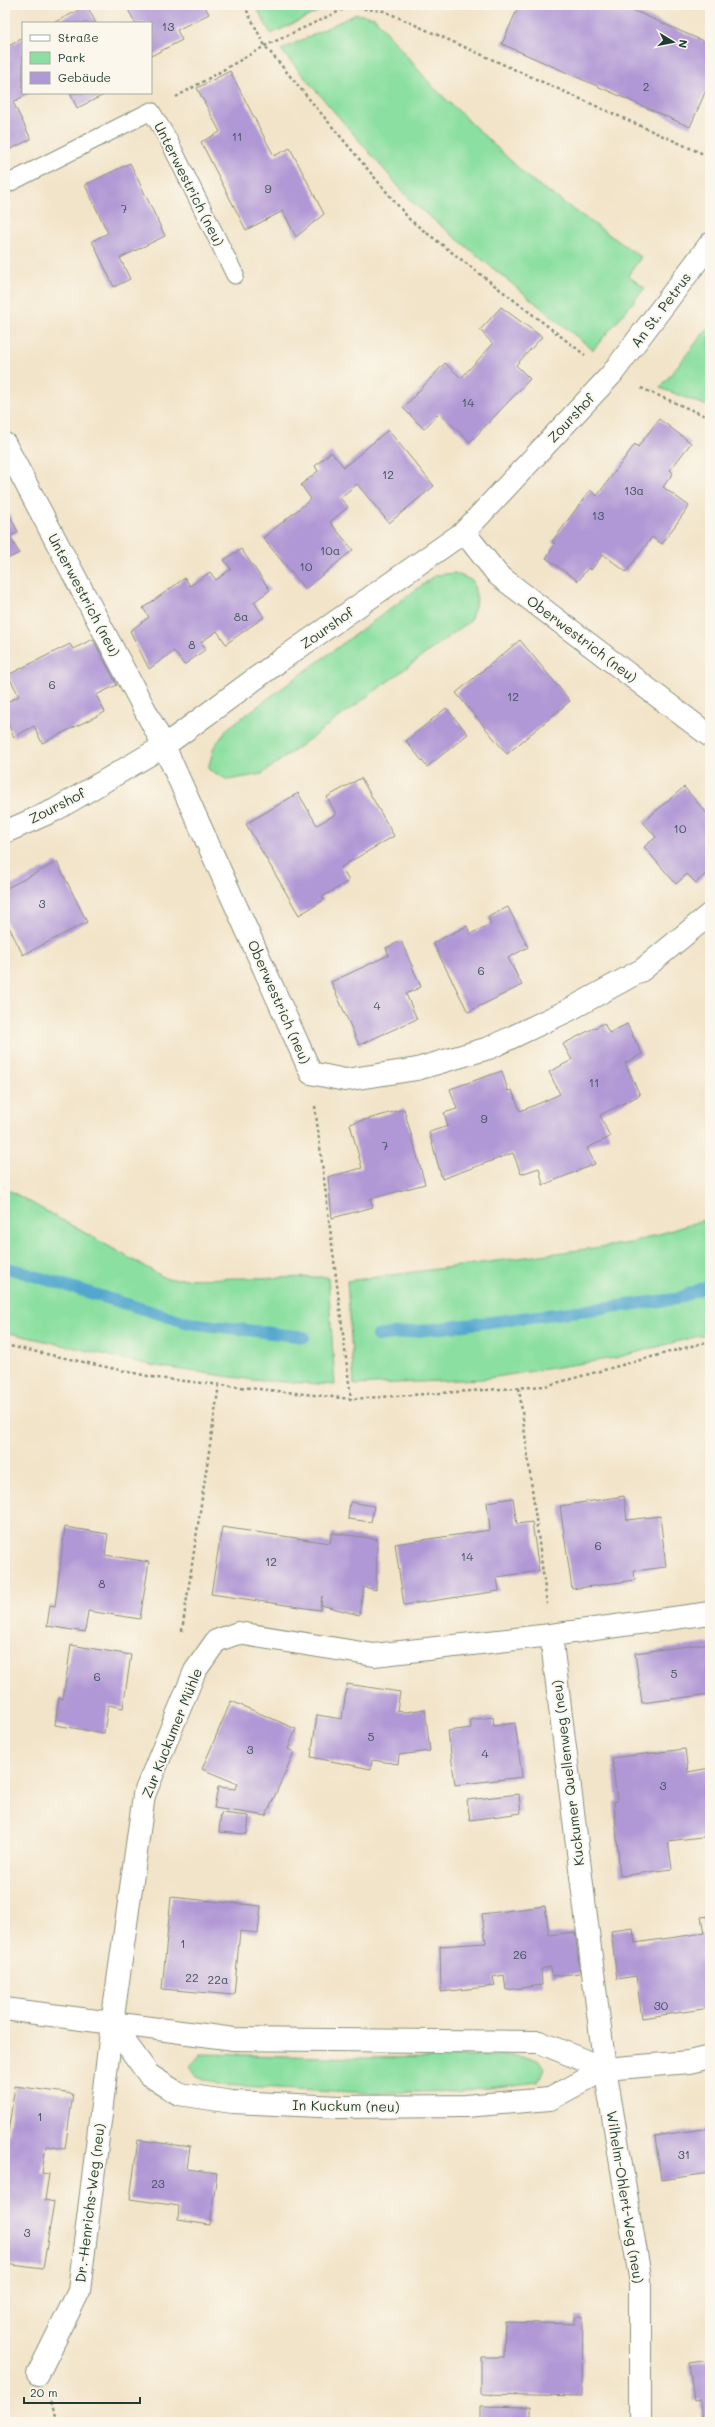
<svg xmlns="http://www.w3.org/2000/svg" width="715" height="2427" font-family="Mali,sans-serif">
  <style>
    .green { fill: #8bdfa0; stroke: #558e6a }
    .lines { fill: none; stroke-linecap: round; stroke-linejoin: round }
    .stream { stroke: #52a7ce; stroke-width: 12 }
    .building { fill: #b097d5 }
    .service-casing { stroke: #88907e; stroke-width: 19 }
    .minor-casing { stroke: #88907e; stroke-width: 24 }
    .path { stroke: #88907e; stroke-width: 2.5; stroke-dasharray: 3 3; stroke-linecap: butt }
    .service { stroke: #fff; stroke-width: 17 }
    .minor { stroke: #fff; stroke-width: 22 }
    .labels { text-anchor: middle; stroke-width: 4; stroke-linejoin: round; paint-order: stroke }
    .number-label { font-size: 12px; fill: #43545c }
    .street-label { font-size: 14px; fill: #1f3d34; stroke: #fbf7ec }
  </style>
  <rect width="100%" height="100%" fill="#fbf7ec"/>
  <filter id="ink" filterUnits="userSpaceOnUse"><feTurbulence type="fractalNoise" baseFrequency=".025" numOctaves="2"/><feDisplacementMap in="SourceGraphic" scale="8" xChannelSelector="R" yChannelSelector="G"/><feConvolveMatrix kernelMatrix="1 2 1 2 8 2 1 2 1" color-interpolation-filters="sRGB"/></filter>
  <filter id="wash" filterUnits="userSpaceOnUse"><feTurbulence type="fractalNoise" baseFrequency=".012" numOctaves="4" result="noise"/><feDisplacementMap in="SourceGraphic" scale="16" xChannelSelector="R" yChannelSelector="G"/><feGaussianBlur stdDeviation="0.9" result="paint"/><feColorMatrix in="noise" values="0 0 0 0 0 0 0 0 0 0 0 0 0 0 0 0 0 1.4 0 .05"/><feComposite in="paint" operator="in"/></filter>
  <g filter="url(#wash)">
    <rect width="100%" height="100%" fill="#f2e4c9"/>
    <!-- green -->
    <g class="green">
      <path d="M255,5H332L271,34Z"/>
      <path d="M356,14L374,17L432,86L530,179L641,257L628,276L645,288L593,350L413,203L281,50Z"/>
      <path d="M710,325V407L660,388Z"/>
      <path d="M455,573L473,581L477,600L470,621L262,774L228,780L208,769L214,747L228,728L436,575Z"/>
      <path d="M5,1188L167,1279L328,1277L335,1385L253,1380L155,1366L5,1332Z"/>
      <path d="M710,1218V1333L615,1358L483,1379L354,1385L347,1281L631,1243Z"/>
      <path d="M201,2054L366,2058L515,2056L538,2059L544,2068L538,2082L464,2091L370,2093L220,2085L197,2076L190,2066Z"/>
    </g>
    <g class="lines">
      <!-- stream -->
      <g class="stream">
        <path d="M5,1267L189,1323L304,1337"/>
        <path d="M377,1336L676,1299L710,1285"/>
      </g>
    </g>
    <g id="blocks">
      <!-- building -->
      <g class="building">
        <path d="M126,5H204L209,14L177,30L182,40L151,56V23H135Z"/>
        <path d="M519,5H631L630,9L710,44V81L690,127L502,44Z"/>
        <path d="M87,6L96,23H53Z"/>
        <path d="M23,38V93H30L13,102L31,139L5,152V48Z"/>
        <path d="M230,71L274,156L290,148L324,214L296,237L283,211L246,230L201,142L220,132L197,88Z"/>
        <path d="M70,93H108L77,108Z"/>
        <path d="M130,163L165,236L120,258L130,279L114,287L92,241L108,233L85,185Z"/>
        <path d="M501,307L542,337L516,365L530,379L470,442L439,413L424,429L403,408L445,363L461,378L493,344L480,330Z"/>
        <path d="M659,419L691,443L670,470L673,473L663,487L689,506L662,544L652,537L626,572L603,554L591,570L588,568L578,581L546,558L555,544L552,542L590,490L597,496L635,444L638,447Z"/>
        <path d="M388,430L434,486L389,523L357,484L340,498L348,507L330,522L353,550L305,589L263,538L311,499L301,485L318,471L315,466L331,452L344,467Z"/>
        <path d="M5,494L9,501L5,503Z"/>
        <path d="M5,505L18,532L10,536L19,553L5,560Z"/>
        <path d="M241,549L270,590L254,602L264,617L226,644L217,631L201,642L206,649L184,665L174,651L149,669L130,631L149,617L143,608L185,578L190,586L210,572L216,580L231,569L224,560Z"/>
        <path d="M93,639L117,685L96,695L105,712L42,743L34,726L14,737L8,724L5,726V703L19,696L8,675L70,644L73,649Z"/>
        <path d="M520,640L570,701L507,754L456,693Z"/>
        <path d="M446,708L468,734L427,767L406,741Z"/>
        <path d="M361,778L394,836L341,867L349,881L322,897L324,900L299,915L246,824L298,793L317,825L336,814L327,797Z"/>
        <path d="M684,787L710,817V870L696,883L687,874L676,884L644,847L656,837L643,822Z"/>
        <path d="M57,862L87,922L23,955L5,919V889Z"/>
        <path d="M508,907L528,947L508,958L522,985L468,1012L433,943L467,926L470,934L491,924L488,917Z"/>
        <path d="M401,941L421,987L406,994L417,1019L359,1045L331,982L389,955L386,948Z"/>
        <path d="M604,1023L609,1033L627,1024L642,1054L625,1063L640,1095L600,1115L610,1137L587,1148L595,1164L543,1185L539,1168L521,1174L513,1153L442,1179L429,1132L448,1126L444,1113L457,1109L450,1089L502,1071L508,1091L512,1090L520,1111L540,1103L560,1094L549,1072L572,1060L563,1044Z"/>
        <path d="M404,1109L425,1184L370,1199L373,1207L332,1218L328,1177L362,1168L350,1124Z"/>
        <path d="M624,1496L627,1520L660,1516L666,1567L634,1571L635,1580L572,1589L560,1506Z"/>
        <path d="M513,1498L517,1524L532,1522L539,1571L497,1577L499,1591L404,1605L395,1544L490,1530L487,1502Z"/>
        <path d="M350,1502L374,1506L371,1522L348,1519Z"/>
        <path d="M65,1527L108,1534L105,1555L149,1562L140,1619L88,1611L85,1632L47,1626L50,1605L55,1606Z"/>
        <path d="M222,1527L330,1543L332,1533L377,1539L376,1590L364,1587L359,1615L321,1605L322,1596L320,1610L211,1594Z"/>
        <path d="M710,1643V1694L642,1703L635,1653Z"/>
        <path d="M71,1645L131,1655L123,1708L108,1705L104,1733L55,1725L59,1698L63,1699Z"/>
        <path d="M347,1684L400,1692L397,1711L406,1712L425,1709L430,1751L399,1755L398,1764L372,1760L371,1769L311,1757L317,1715L342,1719Z"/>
        <path d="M231,1701L296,1729L288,1749L294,1752L266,1816L214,1808L218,1787L235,1789L238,1784L202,1769Z"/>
        <path d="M493,1717L494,1726L515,1723L522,1777L455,1785L448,1731L471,1728L470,1720Z"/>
        <path d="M685,1749L688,1772L710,1768V1836L668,1841L672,1869L620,1876L614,1802L617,1801L612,1758Z"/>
        <path d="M519,1794L521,1813L470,1820L467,1800Z"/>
        <path d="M221,1813L249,1816L247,1834L219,1832Z"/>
        <path d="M171,1897L261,1906L258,1933L240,1931L234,1995L162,1989Z"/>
        <path d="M545,1906L549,1935L575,1932L580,1973L552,1976L551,1967L541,1969L542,1985L506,1990L504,1975L493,1977L495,1986L441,1992L440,1946L486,1943L482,1914Z"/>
        <path d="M710,1916V1956H706L710,1984V2008L642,2018L636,1976L617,1979L611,1931L633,1928L635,1943L704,1933L701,1917Z"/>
        <path d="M15,2086L73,2094L65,2149L46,2146L42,2173L49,2174L45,2200L54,2202L43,2269L5,2264V2140H7Z"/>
        <path d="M710,2128V2173L661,2180L655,2136Z"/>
        <path d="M138,2140L190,2147L187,2169L217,2173L210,2225L178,2220L179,2206L130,2199Z"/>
        <path d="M575,2316H583L582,2396L481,2394V2357H504L505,2322L575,2324Z"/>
        <path d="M710,2360V2422H702L700,2400L694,2401L689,2363Z"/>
        <path d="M480,2406L530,2407V2422H480Z"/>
      </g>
    </g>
  </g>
  <g filter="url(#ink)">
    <use href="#blocks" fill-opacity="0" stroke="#88907e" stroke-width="1"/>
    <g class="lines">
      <defs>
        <path id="service" d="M5,185L151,111L168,139L235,275"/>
        <g id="minor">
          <path d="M5,444L164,746L311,1073L345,1080L417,1069L489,1048L567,1011L642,970L710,914"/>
          <path d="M464,532L498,575L710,736"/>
          <path d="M5,832L55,810L164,746L278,662L464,532L611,375L710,244"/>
          <path d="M5,2009L234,2039L539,2042L605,2069"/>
          <path d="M112,2024L149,2075L179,2094L232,2102L340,2107L465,2106L550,2099L605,2069L689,2062L710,2057"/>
          <path d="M38,2374L79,2291L112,2024L144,1795L195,1671L216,1641L238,1633L374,1655L551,1635"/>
          <path d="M640,2422V2277L605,2069L551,1635L710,1613"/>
        </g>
      </defs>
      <!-- service casing -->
      <use href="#service" class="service-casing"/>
      <!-- minor casing -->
      <use href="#minor" class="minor-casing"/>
      <!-- path -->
      <g class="path">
        <path d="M244,5L265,46L410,220L585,355"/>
        <path d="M176,97L265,46L348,7L384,11L710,157"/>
        <path d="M641,388L710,418"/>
        <path d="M315,1106L351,1399"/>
        <path d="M5,1345L157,1378L351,1399L545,1386L710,1341"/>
        <path d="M519,1388L547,1604"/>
        <path d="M182,1631L219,1385"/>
        <path d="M50,2402L59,2422"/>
      </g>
      <!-- service -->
      <use href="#service" class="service"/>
      <!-- minor -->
      <use href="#minor" class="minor"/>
    </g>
  </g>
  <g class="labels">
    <!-- number labels -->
    <g class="number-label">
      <text x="168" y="31">13</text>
      <text x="646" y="91">2</text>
      <text x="237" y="141">11</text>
      <text x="268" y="193">9</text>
      <text x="124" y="213">7</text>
      <text x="468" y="407">14</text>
      <text x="388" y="479">12</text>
      <text x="634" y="495">13a</text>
      <text x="598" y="520">13</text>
      <text x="330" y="555">10a</text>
      <text x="306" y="571">10</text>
      <text x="241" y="621">8a</text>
      <text x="192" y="649">8</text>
      <text x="52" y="689">6</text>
      <text x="513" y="701">12</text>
      <text x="680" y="833">10</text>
      <text x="42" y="908">3</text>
      <text x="481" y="975">6</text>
      <text x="377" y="1010">4</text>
      <text x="594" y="1087">11</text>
      <text x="484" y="1123">9</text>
      <text x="385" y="1150">7</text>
      <text x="598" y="1550">6</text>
      <text x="467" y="1561">14</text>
      <text x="271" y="1566">12</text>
      <text x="102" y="1588">8</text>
      <text x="674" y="1678">5</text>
      <text x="97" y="1681">6</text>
      <text x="371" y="1741">5</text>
      <text x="250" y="1754">3</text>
      <text x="485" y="1758">4</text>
      <text x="663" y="1790">3</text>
      <text x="183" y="1948">1</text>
      <text x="520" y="1959">26</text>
      <text x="192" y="1982">22</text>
      <text x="218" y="1984">22a</text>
      <text x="661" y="2010">30</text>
      <text x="40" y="2121">1</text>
      <text x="684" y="2159">31</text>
      <text x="158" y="2188">23</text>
      <text x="27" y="2237">3</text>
    </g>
    <!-- street labels -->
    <g class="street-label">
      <text transform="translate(189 184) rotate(63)" y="5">Unterwestrich (neu)</text>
      <text transform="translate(661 310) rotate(-53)" y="5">An St. Petrus</text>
      <text transform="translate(571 418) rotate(-47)" y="5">Zourshof</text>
      <text transform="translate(84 595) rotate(62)" y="5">Unterwestrich (neu)</text>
      <text transform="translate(327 628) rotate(-35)" y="5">Zourshof</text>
      <text transform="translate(582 639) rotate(37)" y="5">Oberwestrich (neu)</text>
      <text transform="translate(57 806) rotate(-27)" y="5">Zourshof</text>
      <text transform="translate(279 1002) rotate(66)" y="5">Oberwestrich (neu)</text>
      <text transform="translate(172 1733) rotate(-68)" y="5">Zur Kuckumer Mühle</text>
      <text transform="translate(568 1773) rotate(-97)" y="5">Kuckumer Quellenweg (neu)</text>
      <text transform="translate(346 2106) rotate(1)" y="5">In Kuckum (neu)</text>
      <text transform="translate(625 2197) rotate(81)" y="5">Wilhelm-Ohlert-Weg (neu)</text>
      <text transform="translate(90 2203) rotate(-83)" y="5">Dr.-Henrichs-Weg (neu)</text>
    </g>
  </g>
  <!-- margin -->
  <rect width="715" height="2427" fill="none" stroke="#fbf7ec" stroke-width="20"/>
  <!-- legend -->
  <rect x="22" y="22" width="130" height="72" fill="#fbf7ec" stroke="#a3ada2"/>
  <rect x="30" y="35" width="20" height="6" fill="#ffffff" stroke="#a3ada2"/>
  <text x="58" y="42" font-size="12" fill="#1f3d34">Straße</text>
  <rect x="30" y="52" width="20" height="12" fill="#8bdfa0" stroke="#a3ada2"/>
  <text x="58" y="62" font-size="12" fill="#1f3d34">Park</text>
  <rect x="30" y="72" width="20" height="12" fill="#b097d5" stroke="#a3ada2"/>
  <text x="58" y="82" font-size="12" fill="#1f3d34">Gebäude</text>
  <!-- north arrow -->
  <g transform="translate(673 42) rotate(100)" stroke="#fbf7ec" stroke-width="3" paint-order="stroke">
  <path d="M0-3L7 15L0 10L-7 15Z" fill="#1f3d34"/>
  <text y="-6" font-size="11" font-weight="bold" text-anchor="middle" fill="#1f3d34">N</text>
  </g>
  <!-- scale -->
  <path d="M24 2397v6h116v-6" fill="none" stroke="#1f3d34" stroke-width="2"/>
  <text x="30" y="2397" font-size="12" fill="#1f3d34" stroke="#fbf7ec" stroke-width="3" paint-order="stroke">20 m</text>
</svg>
